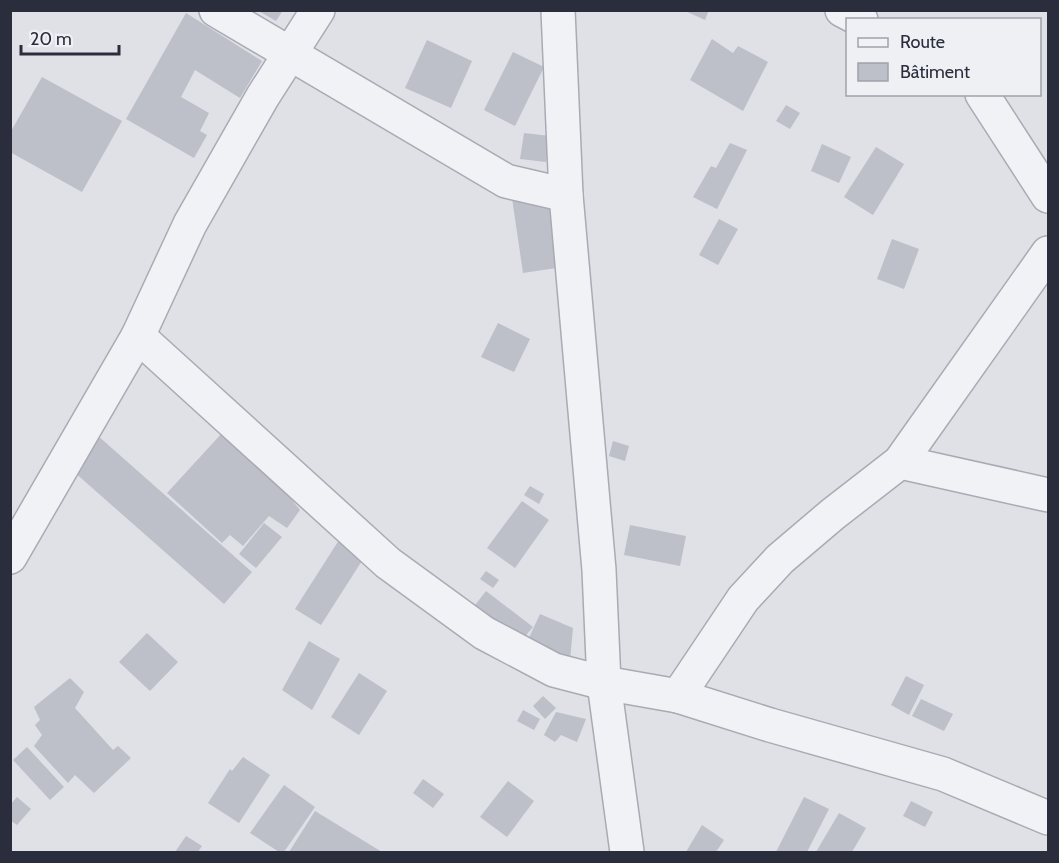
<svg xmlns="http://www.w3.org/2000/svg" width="1059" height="863" font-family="Cabin,sans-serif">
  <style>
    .building { fill: #bdbfc9 }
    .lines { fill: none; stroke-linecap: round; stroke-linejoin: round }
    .minor-casing { stroke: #a9abb4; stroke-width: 36 }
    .minor { stroke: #f1f2f5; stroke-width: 33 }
  </style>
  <rect width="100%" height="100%" fill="#dfe1e7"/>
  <!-- building -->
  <g class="building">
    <path d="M257,10H283L276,21Z"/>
    <path d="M683,10H709L705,20Z"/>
    <path d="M186,13L262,61L240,98L195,70L181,97L209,113L200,131L207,135L194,158L126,119Z"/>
    <path d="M712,39L733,53L738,46L768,62L743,111L690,80Z"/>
    <path d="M427,40L472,61L451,108L405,88Z"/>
    <path d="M513,52L544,67L515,126L484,110Z"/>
    <path d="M42,77L122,121L82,192L10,152V133Z"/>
    <path d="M786,105L800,113L790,129L776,121Z"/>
    <path d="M524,133L550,136L546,162L520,159Z"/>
    <path d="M730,143L747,150L717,209L693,197L711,166L716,168Z"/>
    <path d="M822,144L851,157L839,183L811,171Z"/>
    <path d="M876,147L904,164L873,215L844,197Z"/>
    <path d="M552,192L563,267L523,273L512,198Z"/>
    <path d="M719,219L738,229L718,265L699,255Z"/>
    <path d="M892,239L919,249L904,289L877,279Z"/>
    <path d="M498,323L530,339L514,372L481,357Z"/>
    <path d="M223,432L279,484L300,510L287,528L269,516L243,546L230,535L222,543L167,493Z"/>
    <path d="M97,435L252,572L224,604L73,471Z"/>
    <path d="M613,441L629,446L625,461L609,456Z"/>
    <path d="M530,486L544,494L539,504L524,495Z"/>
    <path d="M522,501L549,520L515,568L487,548Z"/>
    <path d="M264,523L282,537L256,568L239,554Z"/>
    <path d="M630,525L686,536L680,566L624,555Z"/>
    <path d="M339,540L365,556L321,625L295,609Z"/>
    <path d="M486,571L499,580L493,588L480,579Z"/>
    <path d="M486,591L533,627L518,645L472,609Z"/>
    <path d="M540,614L573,628L570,660L528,640Z"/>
    <path d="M147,633L178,662L150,691L119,662Z"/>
    <path d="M309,641L340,659L312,710L282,690Z"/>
    <path d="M359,673L387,691L359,735L331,717Z"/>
    <path d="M906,676L924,685L909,715L891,705Z"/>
    <path d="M70,678L84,692L75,708L113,750L118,746L131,758L94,793L75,775L68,783L34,746L42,735L35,725L40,720L34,707Z"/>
    <path d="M543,696L556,708L545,719L533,706Z"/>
    <path d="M921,699L953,714L944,731L912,716Z"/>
    <path d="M523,710L540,719L534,730L517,721Z"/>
    <path d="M556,712L586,719L577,742L561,735L555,742L544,735Z"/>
    <path d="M27,747L64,787L50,800L13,760Z"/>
    <path d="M243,757L270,775L239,823L208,803L230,769L232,771Z"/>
    <path d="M423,779L444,794L433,808L413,793Z"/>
    <path d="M508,781L534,801L507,837L480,817Z"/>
    <path d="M284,785L315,807L284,852H279L250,833Z"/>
    <path d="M17,797L31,809L17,825L10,820V805Z"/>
    <path d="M804,797L829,809L807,852H776Z"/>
    <path d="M911,801L933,812L925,827L903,816Z"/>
    <path d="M315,811L382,852H289Z"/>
    <path d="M839,813L866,828L852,852H816Z"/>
    <path d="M702,825L724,840L716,852H686Z"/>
    <path d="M186,836L202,846L198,852H175Z"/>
  </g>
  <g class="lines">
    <defs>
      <g id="minor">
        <path d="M216,10L506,181L566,195"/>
        <path d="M558,10L566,195L599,570L604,683L627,852"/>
        <path d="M842,10L861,20"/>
        <path d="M982,94L1048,196"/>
        <path d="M138,336L388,563L484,633L554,670L604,683L678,696L770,725L943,774L1048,818"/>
        <path d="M900,462L1048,495"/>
        <path d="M10,557L138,336L190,224L263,96L318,10"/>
        <path d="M678,696L743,599L780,559L833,514L900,462L1048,253"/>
      </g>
    </defs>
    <!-- minor casing -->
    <use href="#minor" class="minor-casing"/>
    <!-- minor -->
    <use href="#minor" class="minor"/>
  </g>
  <!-- border -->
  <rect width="1059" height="863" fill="none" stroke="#2a2d3c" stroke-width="24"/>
  <!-- legend -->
  <rect x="846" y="18" width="195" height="78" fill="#eef0f4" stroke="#a0a2aa" stroke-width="1.5"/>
  <rect x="858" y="38" width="30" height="9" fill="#f1f2f5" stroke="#a0a2aa" stroke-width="1.5"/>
  <text x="900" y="48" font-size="18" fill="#2a2d3c">Route</text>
  <rect x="858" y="63" width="30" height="18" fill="#bdbfc9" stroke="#a0a2aa" stroke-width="1.5"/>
  <text x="900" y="78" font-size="18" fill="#2a2d3c">Bâtiment</text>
  <!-- scale -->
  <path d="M21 45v9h98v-9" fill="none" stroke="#2a2d3c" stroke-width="3"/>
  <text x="30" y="45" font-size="18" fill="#2a2d3c" stroke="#eef0f4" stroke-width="4.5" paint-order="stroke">20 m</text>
</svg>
